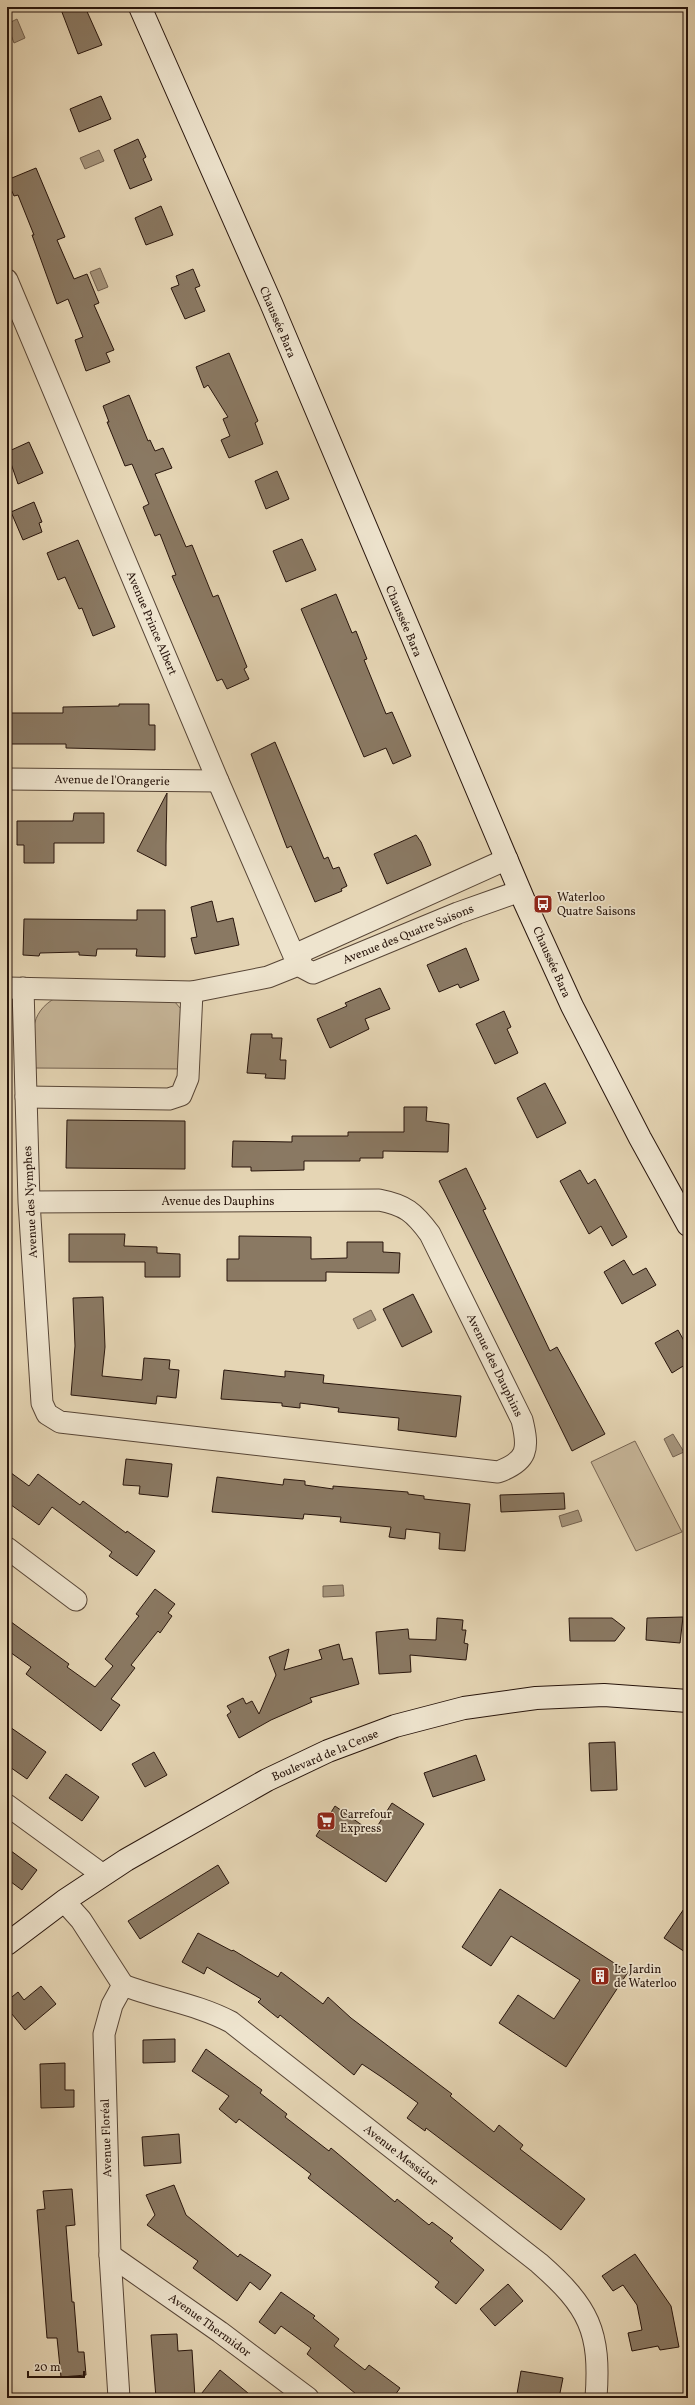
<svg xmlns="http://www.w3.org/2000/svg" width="695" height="2405" font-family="Vollkorn,serif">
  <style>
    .green { fill: #c5b497; stroke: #766452 }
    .water { fill: #a5947b; stroke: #73614f }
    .building { fill: #8a7963; stroke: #28150c }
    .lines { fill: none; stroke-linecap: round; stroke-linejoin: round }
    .minor-casing { stroke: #574536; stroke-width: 23 }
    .secondary-casing { stroke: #28150c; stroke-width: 24 }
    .minor { stroke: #eee4ce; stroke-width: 21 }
    .secondary { stroke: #eee4ce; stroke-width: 22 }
    .labels { text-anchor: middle; stroke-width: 3.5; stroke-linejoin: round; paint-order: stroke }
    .street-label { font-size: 12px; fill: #28150c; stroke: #eee4ce }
    .poi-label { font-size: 12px; fill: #28150c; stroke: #eee4ce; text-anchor: start }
  </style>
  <rect width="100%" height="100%" fill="#e5d5b4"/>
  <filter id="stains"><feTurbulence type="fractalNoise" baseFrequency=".005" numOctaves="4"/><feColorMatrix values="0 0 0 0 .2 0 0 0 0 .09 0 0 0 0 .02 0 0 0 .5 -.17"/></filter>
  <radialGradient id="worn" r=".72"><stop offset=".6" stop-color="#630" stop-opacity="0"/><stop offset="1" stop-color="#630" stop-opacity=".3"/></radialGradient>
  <!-- green -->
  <g class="green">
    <path d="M57,997L174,1001L181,1009L185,1069L34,1068C34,1037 26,1014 57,997Z"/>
    <path d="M635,1441L682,1532L636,1551L591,1462Z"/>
  </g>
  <!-- water -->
  <g class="water">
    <path d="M17,19L25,38L14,43L7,24Z"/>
    <path d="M99,150L104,161L85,169L80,158Z"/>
    <path d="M100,268L108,287L98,291L90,272Z"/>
    <path d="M371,1310L376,1320L358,1329L353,1319Z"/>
    <path d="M673,1434L684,1452L673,1457L664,1439Z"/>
    <path d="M578,1510L582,1521L562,1527L559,1516Z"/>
    <path d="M343,1585L344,1596L323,1597V1586Z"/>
  </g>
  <!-- building -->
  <g class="building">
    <path d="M60,7H85L102,45L78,54Z"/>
    <path d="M101,96L111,119L79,132L70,109Z"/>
    <path d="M138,139L146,157L143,159L152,180L130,189L114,150Z"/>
    <path d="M36,168L65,237L57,240L74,279L87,274L99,303L94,305L114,350L106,353L110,362L86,371L75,340L83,337L68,299L57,304L32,235H34L18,195L14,196L7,180Z"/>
    <path d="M161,206L173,235L146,245L135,218Z"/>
    <path d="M193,269L200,286L195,288L205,311L185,319L171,288L179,285L176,276Z"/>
    <path d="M229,353L258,421L255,423L263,444L229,458L221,440L230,436L223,419L228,417L208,385L204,388L196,367Z"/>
    <path d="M129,395L148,441L150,440L155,451L163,448L172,468L155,474L186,547L192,545L213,597L218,595L247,667L244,669L249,679L227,689L222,679L217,681L172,576L176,575L160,534L155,536L143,507L149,504L132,464L125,466L107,422H109L103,406Z"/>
    <path d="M29,442L43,473L18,484L7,452Z"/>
    <path d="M277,471L289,499L266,509L255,481Z"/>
    <path d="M34,502L42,522L39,523L42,532L23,540L11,512Z"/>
    <path d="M302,539L316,570L286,582L273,551Z"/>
    <path d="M78,540L115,627L93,636L82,608L79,609L65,577L58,580L47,553Z"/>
    <path d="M336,594L352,633L356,631L367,659L364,660L386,714L392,712L411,756L393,764L386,748L364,757L301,609Z"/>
    <path d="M119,704H149V725H155V750L66,748V744H9V713H63V707L119,706Z"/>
    <path d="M275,742L324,859L328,857L333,869L339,867L347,886L341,889L342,891L315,902L291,846L287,848L251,754Z"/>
    <path d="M167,793L166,845V866L137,851Z"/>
    <path d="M74,813H104V843H54V863H24V845H17V821H73Z"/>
    <path d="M416,835L421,842L431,865L387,884L374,854Z"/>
    <path d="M212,901L217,922L233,918L239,945L195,954L191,938L197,937L191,907Z"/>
    <path d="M137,910H165V957L136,956L137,949H97L96,956L79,955V952L40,953L39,956L23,955L24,919L137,920Z"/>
    <path d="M466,948L479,980L460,988L458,984L439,992L427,965Z"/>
    <path d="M380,988L390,1009L365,1019L369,1029L330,1048L317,1019L347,1006L345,1003Z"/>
    <path d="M504,1011L511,1027L507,1029L518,1053L495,1064L476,1024Z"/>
    <path d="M251,1034H272V1038H282L280,1060H286L285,1079L265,1078L266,1074L247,1073Z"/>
    <path d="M545,1083L566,1123L537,1138L517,1098Z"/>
    <path d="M404,1107H427L426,1121L449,1124L448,1152L383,1151V1158H360V1161H304V1170L251,1171V1167H232L233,1141L292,1142V1136H348V1132H404Z"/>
    <path d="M67,1120L185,1121V1169L66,1168Z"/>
    <path d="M466,1168L486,1209L483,1210L549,1349L550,1351L557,1347L605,1434L572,1451L439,1181Z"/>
    <path d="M580,1170L588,1184L595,1179L627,1237L612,1246L601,1226L589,1234L560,1181Z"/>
    <path d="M69,1234H125L124,1246L157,1247V1253L180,1254V1277H145V1262H69Z"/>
    <path d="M239,1236L311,1237V1259L347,1258V1242H383V1252L400,1253L399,1273L326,1272V1281H227V1259H239Z"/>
    <path d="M624,1260L633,1275L646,1268L656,1285L622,1304L604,1272Z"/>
    <path d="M413,1294L432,1332L402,1347L383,1309Z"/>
    <path d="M103,1297L105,1347L102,1376L142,1380L144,1358L170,1360L169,1369L179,1370L176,1398L157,1396L156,1404L71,1395L75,1346L73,1298Z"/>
    <path d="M678,1330L688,1348V1363L672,1373L655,1343Z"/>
    <path d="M224,1370L285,1377V1371L324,1375L323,1383L461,1396L456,1437L398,1430L399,1418L338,1412L339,1408L300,1403V1408L282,1406V1403L221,1399Z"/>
    <path d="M126,1459L172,1464L168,1497L139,1494L140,1486L123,1485Z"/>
    <path d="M7,1470L29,1486L38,1474L80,1505L83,1501L126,1533L127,1531L155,1551L137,1576L109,1556L112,1552L52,1507L39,1525L7,1502Z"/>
    <path d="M217,1477L283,1485L284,1479L305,1481V1485L333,1489V1486L408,1492V1494L424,1496V1499L470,1504L465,1551L439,1549L440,1533L406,1529L405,1539L389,1537L391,1527L340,1522L341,1517L304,1514L303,1519L212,1512Z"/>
    <path d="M564,1493L565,1509L501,1512L500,1495Z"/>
    <path d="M155,1589L175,1604L168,1613L172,1616L160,1633L158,1631L131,1665L135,1668L111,1699L120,1705L101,1731L26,1674L31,1667L7,1650V1619L69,1664L67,1667L95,1687L113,1666L105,1659L139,1616L136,1614Z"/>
    <path d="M683,1617L680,1643L646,1640L647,1618Z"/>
    <path d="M437,1618L463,1620L462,1630H466L464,1643L468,1644L466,1660L410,1655L411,1672L379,1674L376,1632L408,1629L409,1639L436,1640Z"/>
    <path d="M569,1618H612L625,1628L615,1641H570Z"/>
    <path d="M339,1644L343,1660L352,1658L359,1684L310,1698L312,1702L271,1720L239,1738L227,1715L231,1712L227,1706L243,1698L246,1704L252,1701L259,1714L276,1675L269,1657L289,1649L284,1670L322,1659L319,1650Z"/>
    <path d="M7,1725L46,1752L27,1779L7,1765Z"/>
    <path d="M615,1742L617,1790L591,1791L589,1743Z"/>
    <path d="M154,1752L167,1775L145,1787L132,1764Z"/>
    <path d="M476,1755L485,1780L433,1797L424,1773Z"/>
    <path d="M66,1774L99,1797L82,1821L49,1798Z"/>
    <path d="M392,1803L424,1824L386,1882L316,1836L335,1806L373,1833Z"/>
    <path d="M7,1848L37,1870L22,1890L7,1879Z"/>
    <path d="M218,1865L229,1883L140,1939L128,1921Z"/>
    <path d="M500,1889L628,1972L566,2067L499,2023L518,1995L554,2019L580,1980L511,1936L491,1966L462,1947Z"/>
    <path d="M688,1903V1954L664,1938Z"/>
    <path d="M198,1933L232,1951L233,1950L278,1977L281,1972L323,2004L328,1997L351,2018L452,2094L450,2096L494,2132L499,2125L523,2145L520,2149L585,2199L561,2230L426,2128L425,2131L407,2118L418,2103L383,2078L362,2064L354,2075L280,2015L278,2018L258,2002L261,1999L207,1967L204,1974L182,1962Z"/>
    <path d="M41,1986L56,2004L25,2030L7,2008V2001L18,1992L24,2000Z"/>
    <path d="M175,2039V2062L143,2063V2040Z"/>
    <path d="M206,2049L262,2090L260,2093L287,2114L285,2117L329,2151L331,2148L395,2202L397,2199L429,2225L432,2222L453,2238L450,2241L484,2270L456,2304L435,2287L439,2282L308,2178L311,2174L239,2119L236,2123L219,2109L229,2096L192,2071Z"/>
    <path d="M65,2063V2090H74V2107L41,2108L40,2064Z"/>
    <path d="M179,2134L181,2163L144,2166L142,2137Z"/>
    <path d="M174,2185L186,2215L238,2257L240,2254L271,2275L260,2290L250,2282L237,2301L193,2268L198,2261L147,2225L155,2215L146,2195Z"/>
    <path d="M72,2189L75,2225L66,2226L72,2302H74L78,2352H84L86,2375L61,2377L57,2338H47L37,2210L45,2209L43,2191Z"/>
    <path d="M635,2254L671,2306L679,2347L660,2350L658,2346L632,2351L628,2333L642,2330L637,2305L623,2285L613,2291L602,2276Z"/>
    <path d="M508,2284L523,2301L495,2326L480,2309Z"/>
    <path d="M281,2292L315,2316L313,2318L339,2339L334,2346L365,2370L369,2365L400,2388L393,2398H361L307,2354L311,2348L281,2326L275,2334L259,2322Z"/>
    <path d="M177,2334L178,2351L192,2350L195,2398H156L151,2335Z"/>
    <path d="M220,2370L254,2398H198Z"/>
    <path d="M521,2371L563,2378L559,2398L517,2394Z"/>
  </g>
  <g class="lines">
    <defs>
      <g id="minor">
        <path d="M7,280L218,781L298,965"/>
        <path d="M7,779L218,781"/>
        <path d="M298,965L303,951L507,859"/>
        <path d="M7,988L192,992L268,977L298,965L313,973L458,913L520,891"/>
        <path d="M23,988L29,1202L42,1403L47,1414L60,1422L498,1472C528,1461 529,1449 522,1420L430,1234C414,1212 405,1205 379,1200L29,1202"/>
        <path d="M26,1097L169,1099L181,1095L188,1078L192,992"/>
        <path d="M7,1548L76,1600"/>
        <path d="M7,1805L103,1875"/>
        <path d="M64,1901L81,1920L123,1985L112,2005L104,2034L110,2255L119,2398"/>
        <path d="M123,1985C159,1999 197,2004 231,2022L539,2263C589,2307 601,2331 596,2398"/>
        <path d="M110,2255L220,2332L308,2398"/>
      </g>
      <g id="secondary">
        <path d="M140,7L271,303L525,903L572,1006L640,1138L688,1225"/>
        <path d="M7,1944L64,1901L126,1860L267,1780L328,1751L395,1726L464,1708L536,1698L604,1695L688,1701"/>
      </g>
    </defs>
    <!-- minor casing -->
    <use href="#minor" class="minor-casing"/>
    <!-- secondary casing -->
    <use href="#secondary" class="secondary-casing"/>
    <!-- minor -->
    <use href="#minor" class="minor"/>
    <!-- secondary -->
    <use href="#secondary" class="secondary"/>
  </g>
  <!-- icons -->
  <defs>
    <symbol id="bus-square" viewBox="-11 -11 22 22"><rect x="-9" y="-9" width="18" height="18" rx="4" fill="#8f2418" stroke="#eee4ce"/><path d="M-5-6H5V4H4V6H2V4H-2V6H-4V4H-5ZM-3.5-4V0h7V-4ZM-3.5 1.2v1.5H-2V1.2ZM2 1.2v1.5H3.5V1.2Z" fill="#fff"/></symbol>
    <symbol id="supermarket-square" viewBox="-11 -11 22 22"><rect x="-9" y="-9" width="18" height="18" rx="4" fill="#8f2418" stroke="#eee4ce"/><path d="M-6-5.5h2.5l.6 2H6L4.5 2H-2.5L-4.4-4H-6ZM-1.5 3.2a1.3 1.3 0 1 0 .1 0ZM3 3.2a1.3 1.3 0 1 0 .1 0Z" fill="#fff"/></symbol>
    <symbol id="building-square" viewBox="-11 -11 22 22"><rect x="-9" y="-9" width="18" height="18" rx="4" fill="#8f2418" stroke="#eee4ce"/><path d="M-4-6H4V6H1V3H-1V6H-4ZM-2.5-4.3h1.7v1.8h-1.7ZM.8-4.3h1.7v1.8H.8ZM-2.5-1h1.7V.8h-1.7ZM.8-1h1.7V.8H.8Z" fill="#fff"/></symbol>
  </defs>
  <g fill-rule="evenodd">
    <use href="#bus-square" x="532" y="893" width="22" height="22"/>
    <use href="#supermarket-square" x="315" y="1810" width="22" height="22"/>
    <use href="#building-square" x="589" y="1965" width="22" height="22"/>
  </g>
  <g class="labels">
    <!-- street labels -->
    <g class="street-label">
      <text transform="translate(278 322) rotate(67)" y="4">Chaussée Bara</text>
      <text transform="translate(404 621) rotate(67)" y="4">Chaussée Bara</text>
      <text transform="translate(152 623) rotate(67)" y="4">Avenue Prince Albert</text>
      <text transform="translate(112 780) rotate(1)" y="4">Avenue de l'Orangerie</text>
      <text transform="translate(408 934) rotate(-22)" y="4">Avenue des Quatre Saisons</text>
      <text transform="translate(552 962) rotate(66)" y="4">Chaussée Bara</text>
      <text x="218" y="1205">Avenue des Dauphins</text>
      <text transform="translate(30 1202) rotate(-93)" y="4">Avenue des Nymphes</text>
      <text transform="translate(495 1365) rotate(64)" y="4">Avenue des Dauphins</text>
      <text transform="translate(325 1755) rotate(-23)" y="4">Boulevard de la Cense</text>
      <text transform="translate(106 2138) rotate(-92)" y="4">Avenue Floréal</text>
      <text transform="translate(401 2155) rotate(38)" y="4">Avenue Messidor</text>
      <text transform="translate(210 2325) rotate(36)" y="4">Avenue Thermidor</text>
    </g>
    <!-- poi labels -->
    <g class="poi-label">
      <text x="557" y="901">Waterloo<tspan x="557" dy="14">Quatre Saisons</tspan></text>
      <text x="340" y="1818">Carrefour<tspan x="340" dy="14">Express</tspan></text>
      <text x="614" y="1973">Le Jardin<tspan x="614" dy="14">de Waterloo</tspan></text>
    </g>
  </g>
  <!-- margin -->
  <rect width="695" height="2405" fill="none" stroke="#e5d5b4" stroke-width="24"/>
  <rect x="8" y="8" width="679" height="2389" fill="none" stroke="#28150c" stroke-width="2"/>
  <rect x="12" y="12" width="671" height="2381" fill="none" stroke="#28150c"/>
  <!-- scale -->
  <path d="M28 2371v6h56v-6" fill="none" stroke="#28150c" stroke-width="2"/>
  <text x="34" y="2371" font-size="12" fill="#28150c" stroke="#eee4ce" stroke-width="3" paint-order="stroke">20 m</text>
  <rect width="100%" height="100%" filter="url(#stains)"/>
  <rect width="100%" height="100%" fill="url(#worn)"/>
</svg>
